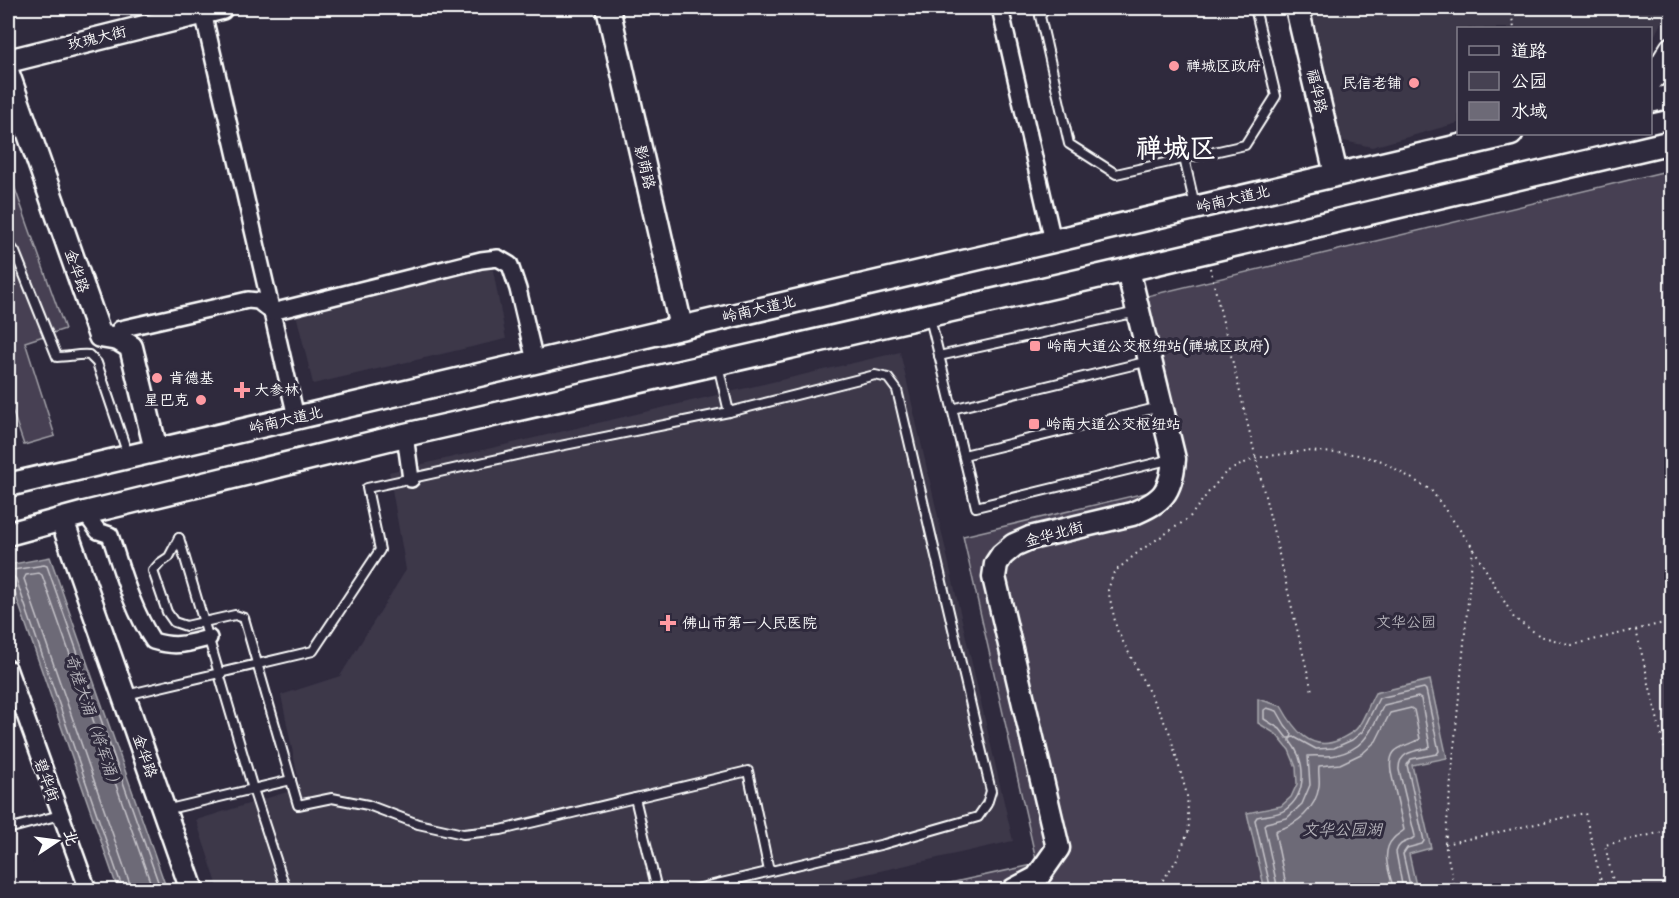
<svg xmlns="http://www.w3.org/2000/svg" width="1679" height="898" font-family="'Shantell Sans','LXGW WenKai TC',sans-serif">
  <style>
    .built { fill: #3c3749 }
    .green { fill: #464152; stroke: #a2a0a8; stroke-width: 1.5 }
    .water { fill: #6d6a77; stroke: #a7a6ad; stroke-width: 1.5 }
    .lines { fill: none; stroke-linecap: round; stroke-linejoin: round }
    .shore { stroke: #c5c3c9; stroke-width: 1.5 }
    .lane-casing { stroke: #fff; stroke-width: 12 }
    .street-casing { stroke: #fff; stroke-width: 20 }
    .secondary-casing { stroke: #fff; stroke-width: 27 }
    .primary-casing { stroke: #fff; stroke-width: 28 }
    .path { stroke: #fff; stroke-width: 2; stroke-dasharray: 1.5 4.5; stroke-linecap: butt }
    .lane { stroke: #2f2a3d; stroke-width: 8 }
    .street { stroke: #2f2a3d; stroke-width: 15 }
    .secondary { stroke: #2f2a3d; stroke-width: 22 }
    .primary { stroke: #2f2a3d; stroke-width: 24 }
    .poi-dot { fill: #ff9aa2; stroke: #2f2a3d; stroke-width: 2 }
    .labels { text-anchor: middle; stroke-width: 6; stroke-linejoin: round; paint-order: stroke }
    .street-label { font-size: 15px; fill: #fff; stroke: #2f2a3d }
    .poi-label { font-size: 15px; fill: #fff; stroke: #2f2a3d; text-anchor: start }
    .park-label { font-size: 15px; fill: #b5b3ba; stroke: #2f2a3d }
    .water-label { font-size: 16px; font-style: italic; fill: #b6b4bb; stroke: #2f2a3d }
    .town-label { font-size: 27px; font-weight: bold; fill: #fff; stroke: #2f2a3d }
  </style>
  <rect width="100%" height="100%" fill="#2f2a3d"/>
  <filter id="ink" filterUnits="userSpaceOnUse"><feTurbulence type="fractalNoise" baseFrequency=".0167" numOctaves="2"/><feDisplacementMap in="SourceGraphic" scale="12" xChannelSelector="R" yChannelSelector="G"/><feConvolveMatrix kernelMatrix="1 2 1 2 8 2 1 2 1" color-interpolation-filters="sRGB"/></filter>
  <g filter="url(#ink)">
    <!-- built -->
    <g class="built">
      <path d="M1307,8H1669L1651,42L1650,28H1458V123L1372,147L1339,140Z"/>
      <path d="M470,268L493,270L506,339L313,384L295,310Z"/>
      <path d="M900,352L1013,841L796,890H219L196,820L300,788L281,695L340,676L406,570L389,472Z"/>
    </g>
    <!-- green -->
    <g class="green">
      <path d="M8,169L65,329L25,342L55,436L24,445L8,398Z"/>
      <path d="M1671,170V890H918L1037,864L963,536L1179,485L1143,297Z"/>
    </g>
    <!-- water -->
    <g class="water">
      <path d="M50,557L167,890H118L8,573V565Z"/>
      <path d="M1430,680L1447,758L1412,765L1431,848L1409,854L1417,890H1265L1247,813L1281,806L1291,797L1297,784L1296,767L1289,750L1276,734L1258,723V699L1281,706C1293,728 1310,753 1339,740C1345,736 1354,733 1358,727C1365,717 1369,704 1375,693Z"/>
    </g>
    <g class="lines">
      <!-- shore -->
      <g class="shore">
        <path d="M1267,708L1277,711L1285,725L1292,734L1291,738H1287L1280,729L1264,719V710Z"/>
        <path d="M123,890L16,579L11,574L13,570L44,565L47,566L161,890"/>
        <path d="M131,890L130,884L24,579L26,575L39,573L42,575L153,890"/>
        <path d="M1271,890L1255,820L1257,817C1266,815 1278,815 1285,810C1308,794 1306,761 1290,741V738L1294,737L1316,749L1334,748L1352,740L1362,732L1379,698L1424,688L1426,690L1439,751L1437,754L1411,759L1407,765L1424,841L1422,844L1407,848L1403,854L1411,890"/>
        <path d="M1278,890L1264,825L1266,823L1287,818L1302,804L1310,785L1308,756C1316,755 1327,757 1336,755C1367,748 1371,729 1384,705L1418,697L1421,699L1430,746L1428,748C1414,751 1398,752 1399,770L1415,836C1409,844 1400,839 1396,852L1403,890"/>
        <path d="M1287,890L1275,832L1277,830C1297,825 1316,809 1319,786C1320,780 1318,773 1319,766L1340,764L1363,753L1376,741L1390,713L1411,708L1414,710L1420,739C1404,748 1387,745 1391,772L1404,830C1401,833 1396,835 1393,839C1380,852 1390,875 1394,890"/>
      </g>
      <defs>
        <g id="lane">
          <path d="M1046,8L1040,16L1069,144L1116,174L1245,145L1276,96L1255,8"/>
          <path d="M1184,158L1195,206"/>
          <path d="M8,243L15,252L57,357C68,357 78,354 89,355L97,363L128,455"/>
          <path d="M930,318L976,507L1172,459"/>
          <path d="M939,356L1137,312"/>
          <path d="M952,409L1149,361"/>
          <path d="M964,455L1160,407"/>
          <path d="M179,538L169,557L160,563L153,571L167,612L174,622L186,626L235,615L244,618L298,805L332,798L368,805L418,824L463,834L501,830L748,771L769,871"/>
          <path d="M179,538L253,789L286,890"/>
          <path d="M126,695L313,651L380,550L367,488L530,452L729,412"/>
          <path d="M635,798L657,890"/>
          <path d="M165,810L291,780"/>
          <path d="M8,829L60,815"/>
          <path d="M692,890L884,844L978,817L987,804L991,791L897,390L888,378L875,375L729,412L718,365"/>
        </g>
        <g id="street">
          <path d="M202,8L296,417"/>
          <path d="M1000,8L1053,241"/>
          <path d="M272,312L481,260L498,258L510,265L518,289L535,361"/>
          <path d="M114,338L120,329L248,300L258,301L272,312"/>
          <path d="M405,435L411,479"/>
          <path d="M85,513L98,531L110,535C122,571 132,609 153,641C176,648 186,644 209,638"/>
          <path d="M8,668L88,890"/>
        </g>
        <g id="secondary">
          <path d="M608,8L681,327"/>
          <path d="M1297,8L1336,174"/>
          <path d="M8,61L221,8"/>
          <path d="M8,74L100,336L118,339L131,347L156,450"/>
          <path d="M1650,101L1672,96"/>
          <path d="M8,485L1511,134"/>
          <path d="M62,520L192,890"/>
          <path d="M8,534L85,513L405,435L1144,266L1672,142"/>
          <path d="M1014,890L1037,878L1058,848L994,577L996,564L1002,555L1014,545L1030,538L1132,514C1163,501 1171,493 1174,459L1128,270"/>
        </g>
        <path id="primary" d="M1650,80L1661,67L1672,49"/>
      </defs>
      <!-- lane casing -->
      <use href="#lane" class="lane-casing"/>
      <!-- street casing -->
      <use href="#street" class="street-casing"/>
      <!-- secondary casing -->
      <use href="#secondary" class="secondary-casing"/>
      <!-- primary casing -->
      <use href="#primary" class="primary-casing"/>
      <!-- path -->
      <g class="path">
        <path d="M1510,8L1514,28"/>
        <path d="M1210,268L1312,691"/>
        <path d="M1636,630L1672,779"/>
        <path d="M1445,844L1585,813L1603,890"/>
        <path d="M1156,890L1176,861L1189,830L1187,795L1169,731L1117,630L1108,590L1114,572L1141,550L1189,518L1208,493L1226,472L1255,458L1305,451L1354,454L1382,461L1431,490L1473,548L1514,618L1540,636L1572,645L1672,621"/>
        <path d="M1455,890L1445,844L1473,548"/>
        <path d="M1615,890L1605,845L1672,830"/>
      </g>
      <!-- lane -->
      <use href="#lane" class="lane"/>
      <!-- street -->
      <use href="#street" class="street"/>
      <!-- secondary -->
      <use href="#secondary" class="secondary"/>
      <!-- primary -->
      <use href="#primary" class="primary"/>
    </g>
  </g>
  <!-- markers -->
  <g class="poi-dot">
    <circle cx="1174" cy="66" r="6"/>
    <circle cx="1414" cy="83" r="6"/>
    <rect x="1029" y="340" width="12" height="12" rx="3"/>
    <circle cx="157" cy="378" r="6"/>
    <path d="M239 381h6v6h6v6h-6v6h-6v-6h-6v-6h6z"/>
    <circle cx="201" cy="400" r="6"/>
    <rect x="1028" y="418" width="12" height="12" rx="3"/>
    <path d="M665 614h6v6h6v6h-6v6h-6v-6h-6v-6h6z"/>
  </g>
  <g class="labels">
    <!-- street labels -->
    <g class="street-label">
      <text transform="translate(97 38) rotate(-14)" y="5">玫瑰大街</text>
      <text transform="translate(1317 91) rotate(77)" y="5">福华路</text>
      <text transform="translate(645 167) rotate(77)" y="5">影荫路</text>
      <text transform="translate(1233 199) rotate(-13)" y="5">岭南大道北</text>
      <text transform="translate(77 271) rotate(71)" y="5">金华路</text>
      <text transform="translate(759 309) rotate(-13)" y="5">岭南大道北</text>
      <text transform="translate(286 420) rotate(-13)" y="5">岭南大道北</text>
      <text transform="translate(1054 534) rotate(-15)" y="5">金华北街</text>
      <text transform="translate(145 756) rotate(71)" y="5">金华路</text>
      <text transform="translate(47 780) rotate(70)" y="5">碧华街</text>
    </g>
    <!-- poi labels -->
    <g class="poi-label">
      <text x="1186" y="71">禅城区政府</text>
      <text x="1402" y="88" text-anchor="end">民信老铺</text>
      <text x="1047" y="351">岭南大道公交枢纽站(禅城区政府)</text>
      <text x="169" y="383">肯德基</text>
      <text x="254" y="395">大参林</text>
      <text x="189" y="405" text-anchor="end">星巴克</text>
      <text x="1046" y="429">岭南大道公交枢纽站</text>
      <text x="682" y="628">佛山市第一人民医院</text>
    </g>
    <!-- park labels -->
    <g class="park-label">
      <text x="1406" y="627">文华公园</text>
    </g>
    <!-- water labels -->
    <g class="water-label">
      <text transform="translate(94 722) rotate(71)" y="6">奇槎大涌（将军涌）</text>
      <text x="1342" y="835">文华公园湖</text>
    </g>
    <!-- town labels -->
    <g class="town-label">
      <text x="1176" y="157">禅城区</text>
    </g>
  </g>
  <!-- margin -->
  <rect width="1679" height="898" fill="none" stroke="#2f2a3d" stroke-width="30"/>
  <rect x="15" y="15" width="1649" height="868" fill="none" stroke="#fff" stroke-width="2" filter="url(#ink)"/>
  <!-- legend -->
  <rect x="1457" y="27" width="195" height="108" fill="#2f2a3d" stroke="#827f8b" stroke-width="1.5"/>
  <rect x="1469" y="46" width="30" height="9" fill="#2f2a3d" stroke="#827f8b" stroke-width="1.5"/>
  <text x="1511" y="57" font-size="18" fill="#ffffff">道路</text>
  <rect x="1469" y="72" width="30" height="18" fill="#464152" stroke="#827f8b" stroke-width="1.5"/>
  <text x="1511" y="87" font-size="18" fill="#ffffff">公园</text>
  <rect x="1469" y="102" width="30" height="18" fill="#6d6a77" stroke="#827f8b" stroke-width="1.5"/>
  <text x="1511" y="117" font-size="18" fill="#ffffff">水域</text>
  <!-- north arrow -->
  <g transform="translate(57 841) rotate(77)" stroke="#2f2a3d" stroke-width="4.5" paint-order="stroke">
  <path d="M0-4.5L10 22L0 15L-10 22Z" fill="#ffffff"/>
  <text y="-9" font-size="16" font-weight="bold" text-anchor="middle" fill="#ffffff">北</text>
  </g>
</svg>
